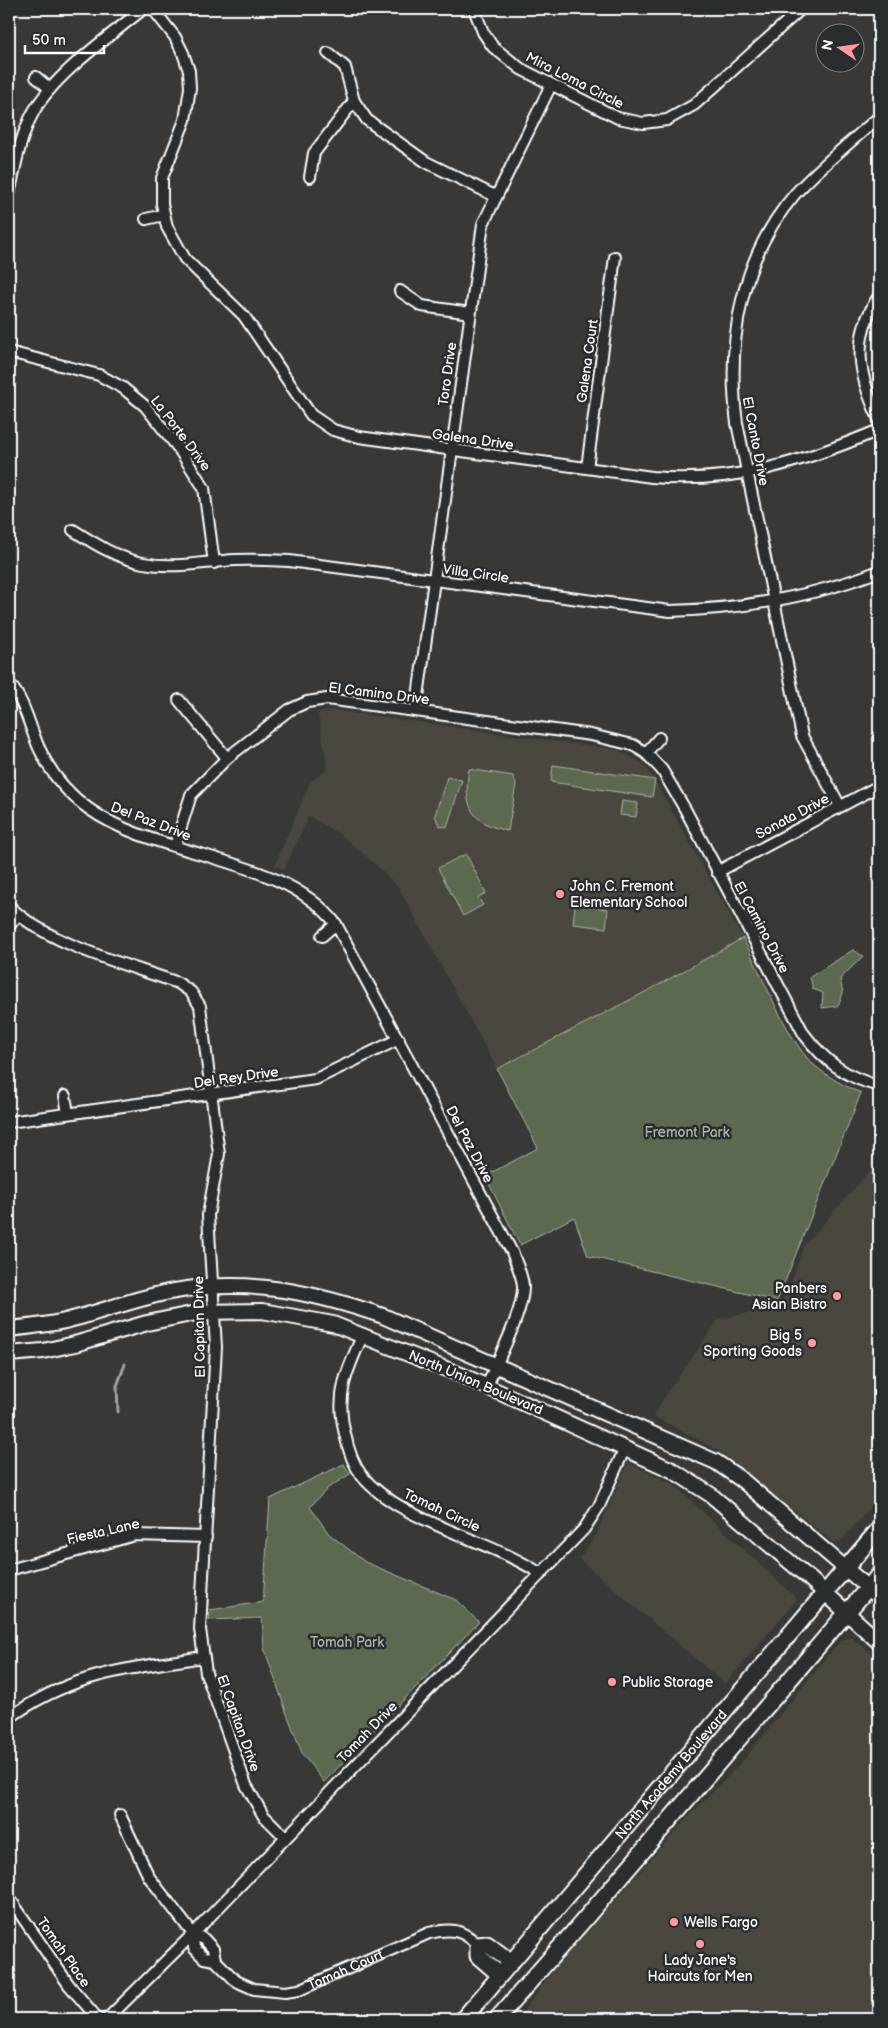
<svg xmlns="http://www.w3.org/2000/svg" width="888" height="2028" font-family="'Balsamiq Sans',sans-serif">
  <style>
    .built { fill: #484640 }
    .green { fill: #5c6850; stroke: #aeb4a8 }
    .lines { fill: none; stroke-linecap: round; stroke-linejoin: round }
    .stream { stroke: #98a4ad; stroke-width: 3 }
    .minor-casing { stroke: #fff; stroke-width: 14 }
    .major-casing { stroke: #fff; stroke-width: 18 }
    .highway-casing { stroke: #fff; stroke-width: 19 }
    .minor { stroke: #2a2d2e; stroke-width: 10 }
    .major { stroke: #2a2d2e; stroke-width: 14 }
    .highway { stroke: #2a2d2e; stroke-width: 15 }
    .poi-dot { fill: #ff9aa2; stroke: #2a2d2e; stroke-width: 2 }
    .labels { text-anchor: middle; stroke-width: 5; stroke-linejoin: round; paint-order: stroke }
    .street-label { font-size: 14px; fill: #fff; stroke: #2a2d2e }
    .poi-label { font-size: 14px; fill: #fff; stroke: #2a2d2e; text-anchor: start }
    .park-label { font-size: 14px; fill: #aeb4a8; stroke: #2a2d2e }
  </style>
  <rect width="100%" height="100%" fill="#383836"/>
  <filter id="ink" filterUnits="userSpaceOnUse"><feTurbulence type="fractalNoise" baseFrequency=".02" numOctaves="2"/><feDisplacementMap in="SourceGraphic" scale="10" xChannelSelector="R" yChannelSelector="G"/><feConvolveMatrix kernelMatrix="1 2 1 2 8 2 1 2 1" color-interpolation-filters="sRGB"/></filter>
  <g filter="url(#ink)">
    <!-- built -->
    <g class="built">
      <path d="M331,710L619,750L635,759L643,764L651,774L743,938L653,988L497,1069L399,888L373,862L344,837L309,816L284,870L275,865L310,782L328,770L318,713Z"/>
      <path d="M879,1160V1497L840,1542H833L721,1452L653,1416L669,1390L719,1319L779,1306L790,1285L803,1247Z"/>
      <path d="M628,1463L673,1484L797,1599L725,1684L579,1559L596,1535Z"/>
      <path d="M852,1637L879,1660V2019H518L562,1959L692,1813L741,1763L840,1641Z"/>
    </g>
    <!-- green -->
    <g class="green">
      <path d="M553,765L655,780L652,797L551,782Z"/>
      <path d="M469,769L513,776L516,784L508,831C470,823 463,805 469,769Z"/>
      <path d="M447,777L462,780L447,827L439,826L435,815Z"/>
      <path d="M622,801L638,803L636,817L620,815Z"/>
      <path d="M466,854L486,893L478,897L483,905L463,916L438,868Z"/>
      <path d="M575,905L608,909L606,928L573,924Z"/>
      <path d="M743,938C760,971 788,1042 814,1065C828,1077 844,1086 861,1093L777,1301L588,1256L574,1217L520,1245L485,1176L538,1148L497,1069L653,988Z"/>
      <path d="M853,950L863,956L840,979L843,993L838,1006L822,1008L823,993L813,989L810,977Z"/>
      <path d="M344,1464L350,1474L328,1488L310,1507L329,1534L365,1562L456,1600L479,1622L324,1782L303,1755L287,1714L264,1648L262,1618L209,1620L210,1610L263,1602L270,1499Z"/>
    </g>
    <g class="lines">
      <!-- stream -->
      <path class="stream" d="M118,1412L117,1386L125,1364"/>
      <defs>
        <g id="minor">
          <path d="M153,9L175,37L183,53L189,71L190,88L185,120L162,178V204L167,227L185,259L244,316L311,415L333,430L359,437L652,477C735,484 803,462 879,430"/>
          <path d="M474,9L483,32L493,47L521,69L618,118L643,123L667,120L694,105L801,9"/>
          <path d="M328,53L345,67L354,101L367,120L426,162L495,196"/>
          <path d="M36,77L50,89"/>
          <path d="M310,177L314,153L354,101"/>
          <path d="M9,195C15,167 20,136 34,111C56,73 109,37 143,9"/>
          <path d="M146,219L164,215"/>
          <path d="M400,291L422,306L470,313"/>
          <path d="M879,296C851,338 858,375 879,419"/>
          <path d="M9,352L99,375L123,388L145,406L179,449L204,488L214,563"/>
          <path d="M587,468L615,257"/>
          <path d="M73,530C95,544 117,558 143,563C174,569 204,562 235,560C253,559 271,560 289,561L670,611C741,609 813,597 879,571"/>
          <path d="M9,683C25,702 29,725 39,748C50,772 68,794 89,809C159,859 283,855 336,924L512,1252C516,1263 522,1274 523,1286C524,1311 497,1361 487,1386"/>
          <path d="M179,700L227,758"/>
          <path d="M416,711L483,224L551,85"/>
          <path d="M646,753L659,738"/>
          <path d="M840,806L802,736L737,423C726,342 741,257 795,194C820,166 851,142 879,117"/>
          <path d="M175,846L191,795L227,758L289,710L307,702L327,699L591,735L633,745L646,753L662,770L685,809L804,1034C824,1061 847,1078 879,1086"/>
          <path d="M717,872L879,786"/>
          <path d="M9,906C48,945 126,964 178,983L191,992L200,1006L219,1154L208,1215L216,1347L200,1629L206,1673L246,1785L263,1815L285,1837"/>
          <path d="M9,926L17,916"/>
          <path d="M322,936L336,924"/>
          <path d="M65,1096L68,1113"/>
          <path d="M9,1122L316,1079L399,1039"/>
          <path d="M363,1334C356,1351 348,1367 344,1384C340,1400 341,1418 345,1434C348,1449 352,1463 362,1476C400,1522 489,1539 541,1574"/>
          <path d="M9,1570L135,1535L206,1537"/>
          <path d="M9,1718C73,1672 128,1669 203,1657"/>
          <path d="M120,1815L149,1877L193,1934L194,1948L204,1958L215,1960"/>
          <path d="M10,1899L69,1985L98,2019"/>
          <path id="s1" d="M193,1934L204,1939L213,1949L215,1960L236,1981L254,1989L285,1992L299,1990L429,1933C451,1928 462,1929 478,1945"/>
          <path d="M107,2019L193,1934L584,1529L599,1506L625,1448"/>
        </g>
        <g id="major">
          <path d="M9,1329C28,1327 47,1325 65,1321C102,1312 138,1297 175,1291C249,1278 313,1292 383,1316L716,1462L742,1480L879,1597"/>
          <path d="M9,1354L43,1351L75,1344L147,1323L201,1312L262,1311L333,1324L461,1375L672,1470L711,1495L810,1579L879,1642"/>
        </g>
        <g id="highway">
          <path d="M500,1975L478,1956V1945L487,1944L511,1962"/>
          <path id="s2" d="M463,2019L879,1529"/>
          <path d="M497,2019L583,1921L879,1575"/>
        </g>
      </defs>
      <!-- minor casing -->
      <use href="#minor" class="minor-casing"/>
      <!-- major casing -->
      <use href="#major" class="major-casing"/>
      <!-- highway casing -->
      <use href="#highway" class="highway-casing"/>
      <!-- minor -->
      <use href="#minor" class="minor"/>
      <!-- major -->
      <use href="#major" class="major"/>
      <!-- highway -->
      <use href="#highway" class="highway"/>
    </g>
  </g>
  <!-- markers -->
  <g class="poi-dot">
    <circle cx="560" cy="894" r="5"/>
    <circle cx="837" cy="1296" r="5"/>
    <circle cx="812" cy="1343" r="5"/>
    <circle cx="612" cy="1682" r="5"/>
    <circle cx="674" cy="1922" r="5"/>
    <circle cx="700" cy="1944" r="5"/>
  </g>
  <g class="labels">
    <!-- street labels -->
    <g class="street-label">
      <text transform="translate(575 80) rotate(27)" y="5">Mira Loma Circle</text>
      <text transform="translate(587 361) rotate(-82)" y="5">Galena Court</text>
      <text transform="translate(447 374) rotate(-82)" y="5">Toro Drive</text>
      <text transform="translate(181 433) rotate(53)" y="5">La Porte Drive</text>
      <text transform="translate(473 439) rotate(8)" y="5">Galena Drive</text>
      <text transform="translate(756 441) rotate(79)" y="5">El Canto Drive</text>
      <text transform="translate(476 573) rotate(8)" y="5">Villa Circle</text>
      <text transform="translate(379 693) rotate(7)" y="5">El Camino Drive</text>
      <text transform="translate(792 816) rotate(-28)" y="5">Sonata Drive</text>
      <text transform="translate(151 821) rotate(21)" y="5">Del Paz Drive</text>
      <text transform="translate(762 927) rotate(62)" y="5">El Camino Drive</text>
      <text transform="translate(236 1077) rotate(-8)" y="5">Del Rey Drive</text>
      <text transform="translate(470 1144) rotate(62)" y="5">Del Paz Drive</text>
      <text transform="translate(199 1327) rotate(-91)" y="5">El Capitan Drive</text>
      <text transform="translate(476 1382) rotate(23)" y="5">North Union Boulevard</text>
      <text transform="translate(442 1510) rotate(25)" y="5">Tomah Circle</text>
      <text transform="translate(103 1531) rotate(-13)" y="5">Fiesta Lane</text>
      <text transform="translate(239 1723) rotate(70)" y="5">El Capitan Drive</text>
      <text transform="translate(367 1732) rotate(-46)" y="5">Tomah Drive</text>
      <text dy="5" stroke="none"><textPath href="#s2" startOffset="321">North Academy Boulevard</textPath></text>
      <text transform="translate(64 1952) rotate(55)" y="5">Tomah Place</text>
      <text dy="5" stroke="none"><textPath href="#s1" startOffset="182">Tomah Court</textPath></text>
    </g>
    <!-- poi labels -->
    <g class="poi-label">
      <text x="570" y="891">John C. Fremont<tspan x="570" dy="16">Elementary School</tspan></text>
      <text x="827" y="1293" text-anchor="end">Panbers<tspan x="827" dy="16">Asian Bistro</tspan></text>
      <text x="802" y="1340" text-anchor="end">Big 5<tspan x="802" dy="16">Sporting Goods</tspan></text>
      <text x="622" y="1687">Public Storage</text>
      <text x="684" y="1927">Wells Fargo</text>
      <text x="700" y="1965" text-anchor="middle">Lady Jane's<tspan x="700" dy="16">Haircuts for Men</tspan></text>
    </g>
    <!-- park labels -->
    <g class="park-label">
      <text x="687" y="1137">Fremont Park</text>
      <text x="347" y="1647">Tomah Park</text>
    </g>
  </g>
  <!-- margin -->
  <rect width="888" height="2028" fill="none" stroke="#2a2d2e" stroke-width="30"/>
  <rect x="15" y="15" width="858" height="1998" fill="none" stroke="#fff" stroke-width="2" filter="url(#ink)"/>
  <!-- north arrow -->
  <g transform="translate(840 48) rotate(283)"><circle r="24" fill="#2a2d2e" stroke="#7f8182"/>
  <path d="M0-4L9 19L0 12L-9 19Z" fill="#ff9aa2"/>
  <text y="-8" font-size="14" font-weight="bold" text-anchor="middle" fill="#ffffff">N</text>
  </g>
  <!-- scale -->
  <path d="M25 45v8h79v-8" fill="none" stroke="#ffffff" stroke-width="2.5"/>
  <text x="32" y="45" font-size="15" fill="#ffffff" stroke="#2a2d2e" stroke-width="4" paint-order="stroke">50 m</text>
</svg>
